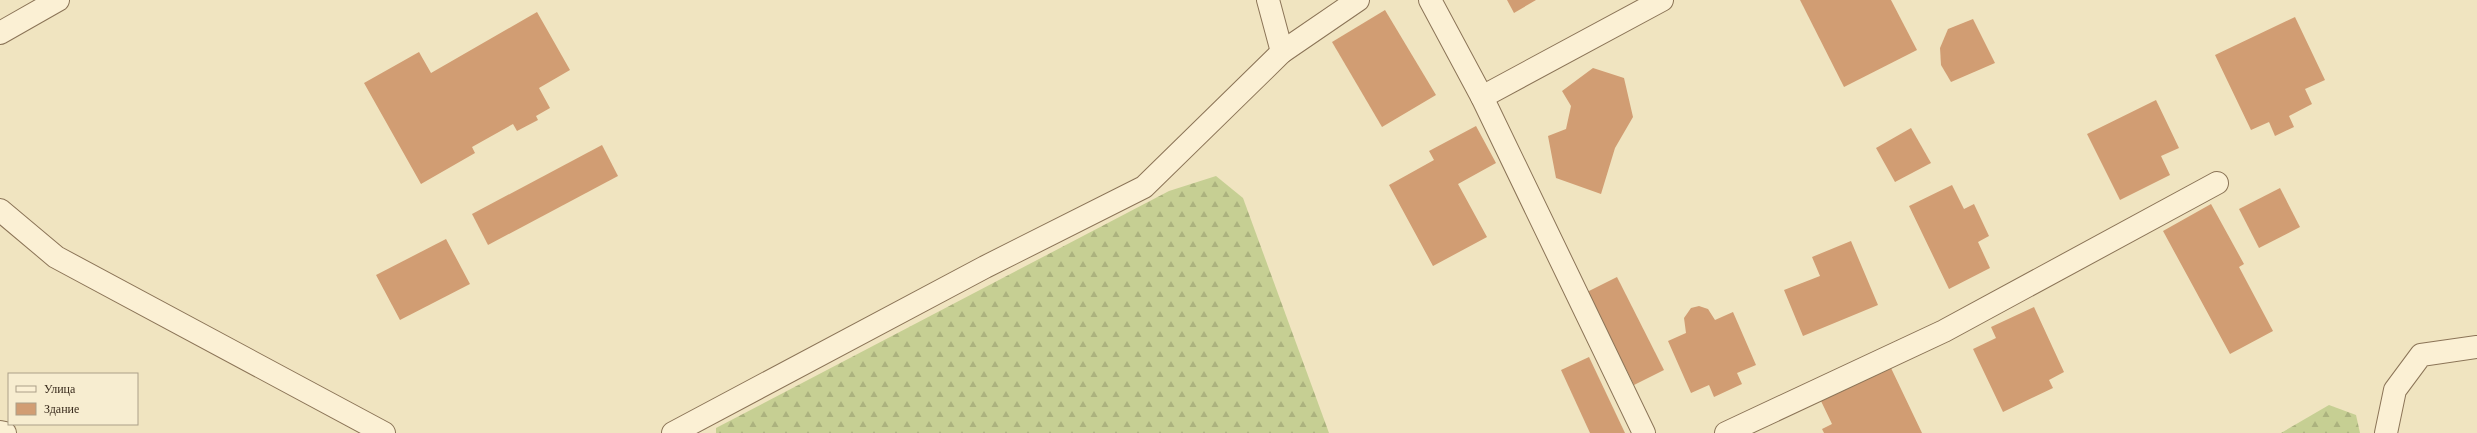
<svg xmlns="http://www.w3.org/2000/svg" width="2477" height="433" font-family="'Crimson Pro',serif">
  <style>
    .forest { fill: url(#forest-firs) }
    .building { fill: #d19d73 }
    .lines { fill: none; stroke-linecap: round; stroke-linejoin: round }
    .minor-casing { stroke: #8b7457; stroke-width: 24 }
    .minor { stroke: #fbf0d4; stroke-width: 22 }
  </style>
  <defs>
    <pattern id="forest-firs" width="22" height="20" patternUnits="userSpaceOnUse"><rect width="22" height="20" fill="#c6cf93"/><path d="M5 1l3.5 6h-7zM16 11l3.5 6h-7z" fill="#abb27e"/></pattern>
  </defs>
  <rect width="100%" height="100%" fill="#f0e4c0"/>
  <!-- forest -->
  <g class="forest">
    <path d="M1216,176L1243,198L1329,433H716V428L1169,191Z"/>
    <path d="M2329,405L2356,415L2360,433H2281Z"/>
  </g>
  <!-- building -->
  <g class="building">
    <path d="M1507,0H1536L1514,13Z"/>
    <path d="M1800,0H1891L1917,50L1844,87Z"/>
    <path d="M1385,10L1436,95L1382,127L1332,42Z"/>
    <path d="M537,12L570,70L539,88L550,108L536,116L538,120L517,131L513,124L472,147L475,153L421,184L364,83L419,52L431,73Z"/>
    <path d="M2295,17L2325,80L2305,89L2312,104L2289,116L2294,127L2275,136L2269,122L2251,130L2215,55Z"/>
    <path d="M1973,19L1995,63L1951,82L1941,65L1940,48L1948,29Z"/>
    <path d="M1593,68L1624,78L1633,117L1615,148L1601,194L1556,178L1548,136L1566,129L1571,106L1562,91Z"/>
    <path d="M2156,100L2179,148L2161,156L2170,175L2120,200L2087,134Z"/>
    <path d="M1476,126L1496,163L1458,184L1487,237L1433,266L1389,185L1434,160L1429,151Z"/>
    <path d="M1911,128L1931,163L1895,182L1876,148Z"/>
    <path d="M602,145L618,176L488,245L472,214Z"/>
    <path d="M1952,185L1964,209L1974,204L1989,236L1978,242L1990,268L1949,289L1909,206Z"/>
    <path d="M2280,188L2300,227L2259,248L2239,209Z"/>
    <path d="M2211,204L2244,264L2239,267L2273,331L2230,354L2163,231Z"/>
    <path d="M446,239L470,284L400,320L376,275Z"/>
    <path d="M1851,241L1878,305L1803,336L1784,290L1820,276L1812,257Z"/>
    <path d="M1617,277L1664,370L1634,385L1587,292Z"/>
    <path d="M1699,306L1708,309L1715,320L1733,312L1756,365L1737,373L1742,384L1714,397L1709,385L1691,393L1668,341L1686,333L1684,318L1691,308Z"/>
    <path d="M2034,307L2064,372L2049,380L2053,388L2003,412L1973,349L1996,338L1991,327Z"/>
    <path d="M1589,357L1625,433H1590L1561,370Z"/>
    <path d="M1891,368L1922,433H1824L1822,429L1832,424L1821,401Z"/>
  </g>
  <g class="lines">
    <defs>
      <g id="minor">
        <path d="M1268,0L1282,52"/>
        <path d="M1430,0L1482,97L1644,433"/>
        <path d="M0,33L58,0"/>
        <path d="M1482,97L1662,0"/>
        <path d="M0,210L56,257L384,433"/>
        <path d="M0,432L5,433"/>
        <path d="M673,433L985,267L1144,187L1282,52L1358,0"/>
        <path d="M1726,433L1944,331L2217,183"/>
        <path d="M2386,433L2395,390L2421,355L2477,347"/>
      </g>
    </defs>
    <!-- minor casing -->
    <use href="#minor" class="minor-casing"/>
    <!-- minor -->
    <use href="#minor" class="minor"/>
  </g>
  <!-- legend -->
  <rect x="8" y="373" width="130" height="52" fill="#f7edd0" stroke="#ab9f88"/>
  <rect x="16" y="386" width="20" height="6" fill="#fbf0d4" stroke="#ab9f88"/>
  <text x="44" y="393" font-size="12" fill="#392b1c">Улица</text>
  <rect x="16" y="403" width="20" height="12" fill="#d19d73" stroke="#ab9f88"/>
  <text x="44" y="413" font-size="12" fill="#392b1c">Здание</text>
</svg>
